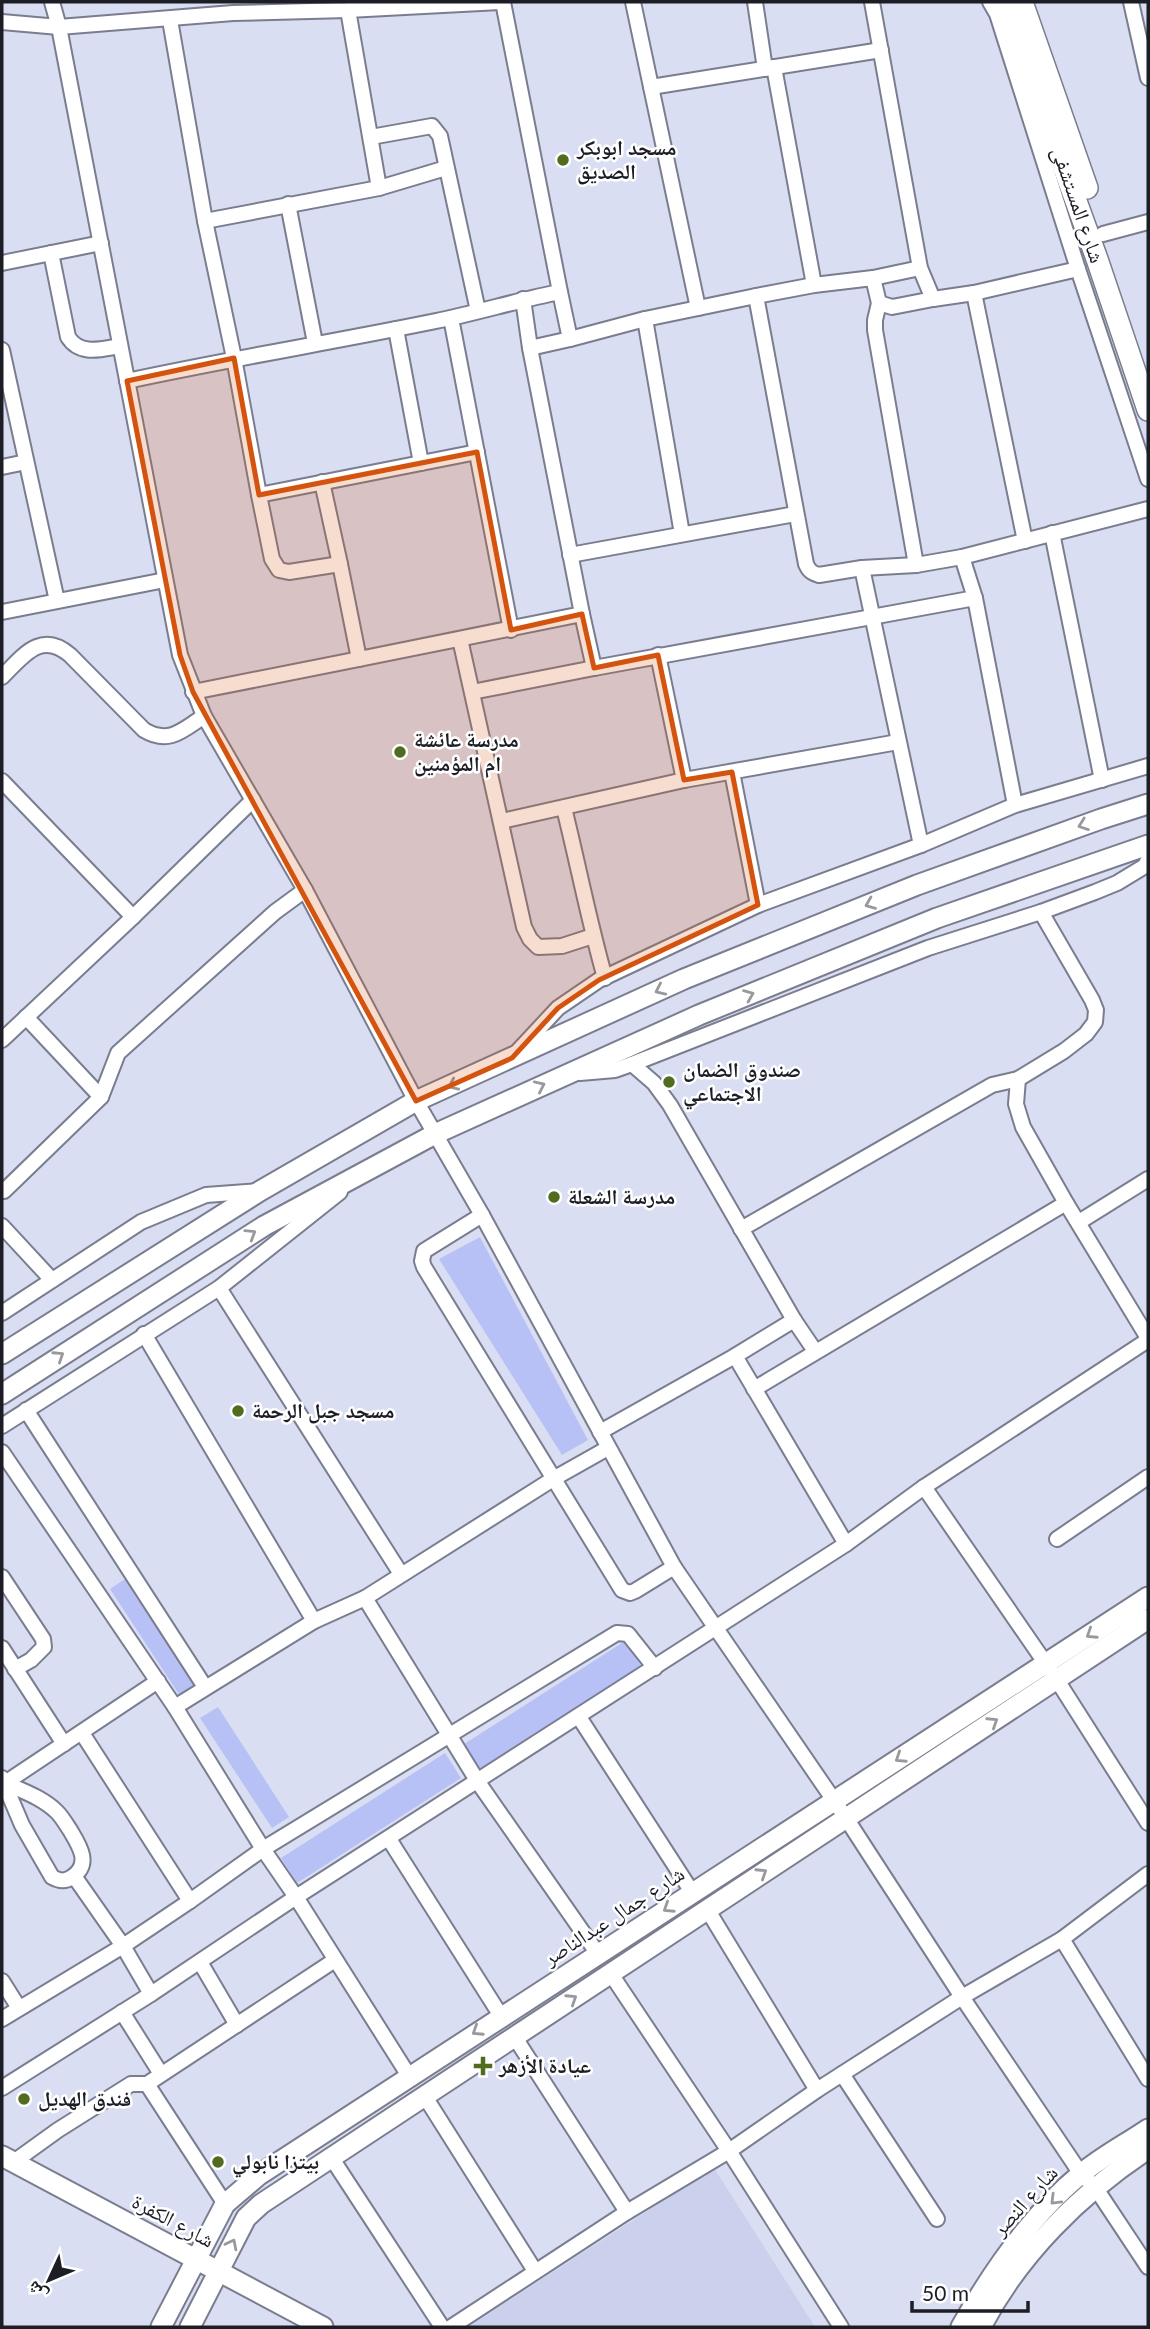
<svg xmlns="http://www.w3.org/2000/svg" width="1150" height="2329" font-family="Lato,'Noto Naskh Arabic',sans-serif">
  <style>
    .built { fill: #cbd0ec }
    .green { fill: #b8c1f6 }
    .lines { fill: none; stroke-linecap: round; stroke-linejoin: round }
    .street-casing { stroke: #797d8f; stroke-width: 18 }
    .secondary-casing { stroke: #797d8f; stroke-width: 23 }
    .primary-casing { stroke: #797d8f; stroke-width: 24 }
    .street { stroke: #fff; stroke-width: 14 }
    .secondary { stroke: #fff; stroke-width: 19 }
    .primary { stroke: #fff; stroke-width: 21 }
    .oneway { stroke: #99999d }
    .marked { fill: #d4530e; fill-opacity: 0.2; stroke: #d4530e; stroke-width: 5; stroke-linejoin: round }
    .poi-dot { fill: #516c1f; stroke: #fff; stroke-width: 2.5 }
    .labels { text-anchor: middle; stroke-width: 5; stroke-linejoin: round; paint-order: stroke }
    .poi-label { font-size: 21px; font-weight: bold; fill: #1c1d25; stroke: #fff; text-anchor: start }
    .street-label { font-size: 21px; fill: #1c1d25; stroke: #fff }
  </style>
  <rect width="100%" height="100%" fill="#dadef2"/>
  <!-- built -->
  <path class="built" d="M714,2168L815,2327H468Z"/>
  <!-- green -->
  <g class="green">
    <path d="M480,1237L588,1440L562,1455L439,1259Z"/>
    <path d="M128,1577L199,1688L182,1699L110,1589Z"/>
    <path d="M625,1641L641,1666L477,1771L461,1746Z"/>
    <path d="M218,1707L289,1817L272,1828L200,1718Z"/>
    <path d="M445,1753L461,1778L297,1883L281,1858Z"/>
  </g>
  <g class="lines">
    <defs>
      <g id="street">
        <path d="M52,2L59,27L180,655L204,716L305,890L416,1101L482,1215L674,1567L846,1818L962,1997L1081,2174L1095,2187L1148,2267"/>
        <path d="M633,2L698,308"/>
        <path d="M755,2L765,69"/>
        <path d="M872,2L920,268L933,299L892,307L879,303L873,278"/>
        <path d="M990,2L997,14L1078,269L1148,479"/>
        <path d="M1131,2L1148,78"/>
        <path d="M348,10L379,188"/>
        <path d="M170,20L205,221L234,358L259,495L272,559L279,570L289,572L340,564L322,482"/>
        <path d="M2,22L59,27L233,13L348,10L500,2"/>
        <path d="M774,67L814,285"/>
        <path d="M651,87L881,50"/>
        <path d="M371,137L432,126L440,136L478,311"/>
        <path d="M288,204L315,343"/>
        <path d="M205,221L379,188L446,168"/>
        <path d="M1103,234L1148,222"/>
        <path d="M51,253L68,337C80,356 101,349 120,346"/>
        <path d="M2,263L101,243"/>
        <path d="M974,293L1025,541"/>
        <path d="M756,296L806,564C809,571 812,573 819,575L862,568L916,565L962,557L1148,509"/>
        <path d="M933,299L974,293L1078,269"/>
        <path d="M879,303L875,320V330L916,565"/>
        <path d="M451,318L511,630"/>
        <path d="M645,319L682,534"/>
        <path d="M396,329L421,463"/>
        <path d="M570,339L645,319L756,296L814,285L873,278L920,268"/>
        <path d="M530,348L570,339L560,292"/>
        <path d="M2,350L57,601"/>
        <path d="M127,381C229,359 333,342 436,321C477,313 518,300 560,292L503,2"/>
        <path d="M2,467L26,462"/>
        <path d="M259,495L477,452"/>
        <path d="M1052,533L1102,780"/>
        <path d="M570,555L795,514"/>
        <path d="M962,557L975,598L1015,805"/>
        <path d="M862,568L921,845"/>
        <path d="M2,612L165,580"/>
        <path d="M582,614L594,668L975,598"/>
        <path d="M460,639L524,927L530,939L538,947L562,946L593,936"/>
        <path d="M658,655L684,780"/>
        <path d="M359,659L582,614L530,348L523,299"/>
        <path d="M2,677C23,656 41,630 70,655L144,730C169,745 183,730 204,716"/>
        <path d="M193,692L359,659L340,564"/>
        <path d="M472,692L594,668"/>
        <path d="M732,772L758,905"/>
        <path d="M2,781L133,917"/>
        <path d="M564,808C578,864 589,922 605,978"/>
        <path d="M502,821L684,780L898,742"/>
        <path d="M26,1017L101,1097"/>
        <path d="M2,1040L133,917L253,800"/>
        <path d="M518,1051L558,1008L599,980L758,905L921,845L1015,805L1148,766"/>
        <path d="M632,1064L654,1083L670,1105L794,1320L815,1351"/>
        <path d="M580,1073L615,1070L632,1064L928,948L1041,912L1095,892L1117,883L1145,866L1148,860"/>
        <path d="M1018,1079L1016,1104L1023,1127L1066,1203L1148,1338"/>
        <path d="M4,1191L101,1097L118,1053L275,912L305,890"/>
        <path d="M482,1215L424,1251L422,1261L424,1267L622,1590L630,1593L635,1591L674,1567"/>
        <path d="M1079,1222L1148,1179"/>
        <path d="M2,1226L52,1280"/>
        <path d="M741,1229L992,1085L1018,1079L1064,1051L1086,1034L1095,1022L1096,1010L1092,1000L1041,912"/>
        <path d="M219,1288L401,1574"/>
        <path d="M2,1313L141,1222L206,1195L259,1191"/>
        <path d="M794,1320L735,1356L846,1544"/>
        <path d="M144,1334L314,1621"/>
        <path d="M754,1389L1066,1203"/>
        <path d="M26,1410L205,1687"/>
        <path d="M2,1426L219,1288L340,1192"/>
        <path d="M600,1432L735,1356"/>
        <path d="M2,1452L175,1707L263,1849L296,1897L409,2076"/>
        <path d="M924,1487L1057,1680L1148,1823"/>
        <path d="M1057,1539L1148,1477"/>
        <path d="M2,1577L43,1639L44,1647L31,1660L15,1669"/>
        <path d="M365,1598L478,1782L598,1954"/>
        <path d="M2,1648L64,1744"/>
        <path d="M175,1707L314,1621L365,1598L553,1479L608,1448"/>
        <path d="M579,1717L692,1892"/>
        <path d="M82,1733L190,1901"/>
        <path d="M2,1778L22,1825L52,1877C59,1881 65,1882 72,1877C92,1864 79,1845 70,1830C66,1824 62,1817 57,1812C43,1798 23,1791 5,1783"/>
        <path d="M2,1785L158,1681"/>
        <path d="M389,1839L501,2016"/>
        <path d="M74,1876L123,1946L151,1994"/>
        <path d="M707,1909L817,2090"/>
        <path d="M1062,1939L1148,2079"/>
        <path d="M200,1962L237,2025"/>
        <path d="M611,1974L729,2151L841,2327"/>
        <path d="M2,1981L19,2008"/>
        <path d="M122,2012L161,2074"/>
        <path d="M2,2019L123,1946L190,1901L263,1849L617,1633L628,1634L655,1668"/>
        <path d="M514,2036L627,2212"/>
        <path d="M842,2074L937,2219"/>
        <path d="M147,2084L225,2204"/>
        <path d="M2,2088L151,1994L296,1897L846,1544L924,1487L1148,1340"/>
        <path d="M424,2095L535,2271"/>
        <path d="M331,2157L442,2327"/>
        <path d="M15,2161L58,2130L131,2084H147L335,1960"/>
        <path d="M451,2327L627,2212L729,2151L817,2090L962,1997L1062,1939L1148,1874"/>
      </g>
      <g id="secondary">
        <path d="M2,1354L260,1191L416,1101L684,979L917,885L1101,819L1148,804"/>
        <path d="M2,1394L264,1226L435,1134L699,1015L937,918L1148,845"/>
        <path d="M2,2156L323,2327"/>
        <path d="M161,2327L225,2204L259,2175L1148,1597"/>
        <path d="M190,2327L246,2218L261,2204L1148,1619"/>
        <path d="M961,2327C992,2272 1031,2215 1081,2174C1101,2157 1126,2144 1148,2129"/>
        <path d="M981,2327C1019,2254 1080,2194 1148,2149"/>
      </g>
      <g id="primary">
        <path d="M1004,2L1097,259L1148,410"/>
        <path d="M1022,2L1087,188"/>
      </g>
    </defs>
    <!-- street casing -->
    <use href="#street" class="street-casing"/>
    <!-- secondary casing -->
    <use href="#secondary" class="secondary-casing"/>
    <!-- primary casing -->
    <use href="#primary" class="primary-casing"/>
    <!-- street -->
    <use href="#street" class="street"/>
    <!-- secondary -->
    <use href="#secondary" class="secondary"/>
    <!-- primary -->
    <use href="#primary" class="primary"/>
  </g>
  <!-- one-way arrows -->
  <defs><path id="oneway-chevron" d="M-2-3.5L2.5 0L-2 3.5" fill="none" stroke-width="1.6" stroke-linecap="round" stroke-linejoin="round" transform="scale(1.75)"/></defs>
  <g class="oneway">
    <use href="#oneway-chevron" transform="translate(1083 825) rotate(160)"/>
    <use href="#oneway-chevron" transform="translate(870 904) rotate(158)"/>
    <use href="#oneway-chevron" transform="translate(660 990) rotate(155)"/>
    <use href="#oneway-chevron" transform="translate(749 995) rotate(-22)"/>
    <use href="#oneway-chevron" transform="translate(453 1085) rotate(156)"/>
    <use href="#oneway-chevron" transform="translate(540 1086) rotate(-25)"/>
    <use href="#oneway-chevron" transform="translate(251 1234) rotate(-32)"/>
    <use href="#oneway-chevron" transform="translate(59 1356) rotate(-33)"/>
    <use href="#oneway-chevron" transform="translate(1091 1634) rotate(147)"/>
    <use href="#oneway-chevron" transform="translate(993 1722) rotate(-33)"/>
    <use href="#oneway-chevron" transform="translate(900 1758) rotate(147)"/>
    <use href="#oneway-chevron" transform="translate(762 1873) rotate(-33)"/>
    <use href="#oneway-chevron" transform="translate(668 1908) rotate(147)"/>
    <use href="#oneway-chevron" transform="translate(572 1999) rotate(-33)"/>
    <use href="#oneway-chevron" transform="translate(477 2031) rotate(147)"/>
    <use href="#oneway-chevron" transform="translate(1055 2200) rotate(135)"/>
    <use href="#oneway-chevron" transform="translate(232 2244) rotate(-63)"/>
  </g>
  <!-- marked area -->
  <path class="marked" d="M234,358L259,495L477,452L511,630L582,614L594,668L658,655L684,780L732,772L758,905L599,980L558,1008L512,1058L416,1101L193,692L180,655L127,381Z"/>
  <!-- markers -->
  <g class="poi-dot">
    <circle cx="563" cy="160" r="7"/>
    <circle cx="400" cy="752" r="7"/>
    <circle cx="669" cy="1082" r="7"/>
    <circle cx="554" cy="1197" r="7"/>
    <circle cx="238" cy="1411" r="7"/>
    <path d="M479.5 2055.5h7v7h7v7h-7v7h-7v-7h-7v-7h7z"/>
    <circle cx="24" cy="2099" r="7"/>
    <circle cx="218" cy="2162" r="7"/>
  </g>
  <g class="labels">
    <!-- poi labels -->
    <g class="poi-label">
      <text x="577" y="155">مسجد ابوبكر<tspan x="577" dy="24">الصديق</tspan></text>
      <text x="414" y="747">مدرسة عائشة<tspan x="414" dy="24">ام المؤمنين</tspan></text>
      <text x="683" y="1077">صندوق الضمان<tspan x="683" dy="24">الاجتماعي</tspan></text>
      <text x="568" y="1204">مدرسة الشعلة</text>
      <text x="252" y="1418">مسجد جبل الرحمة</text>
      <text x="499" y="2073">عيادة الأزهر</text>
      <text x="38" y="2106">فندق الهديل</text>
      <text x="232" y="2169">بيتزا نابولي</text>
    </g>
    <!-- street labels -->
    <g class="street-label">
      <text transform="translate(1078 205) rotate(71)" y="7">شارع المستشفى</text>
      <text transform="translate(614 1916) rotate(-33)" y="7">شارع جمال عبدالناصر</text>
      <text transform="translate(1025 2201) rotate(-48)" y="7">شارع النصر</text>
      <text transform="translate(173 2221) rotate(28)" y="7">شارع الكفرة</text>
    </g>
  </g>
  <!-- border -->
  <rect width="1150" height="2329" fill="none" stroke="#1c1d25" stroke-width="7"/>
  <!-- north arrow -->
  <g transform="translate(49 2280) rotate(226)" stroke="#ffffff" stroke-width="5" paint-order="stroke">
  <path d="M0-5L12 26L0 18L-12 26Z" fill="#1c1d25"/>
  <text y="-10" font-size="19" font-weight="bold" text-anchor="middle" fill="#1c1d25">ش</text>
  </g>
  <!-- scale -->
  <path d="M912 2301v10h116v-10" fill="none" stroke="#1c1d25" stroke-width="3.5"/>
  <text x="922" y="2301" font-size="21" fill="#1c1d25" stroke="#ffffff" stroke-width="5" paint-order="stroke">50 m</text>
</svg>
